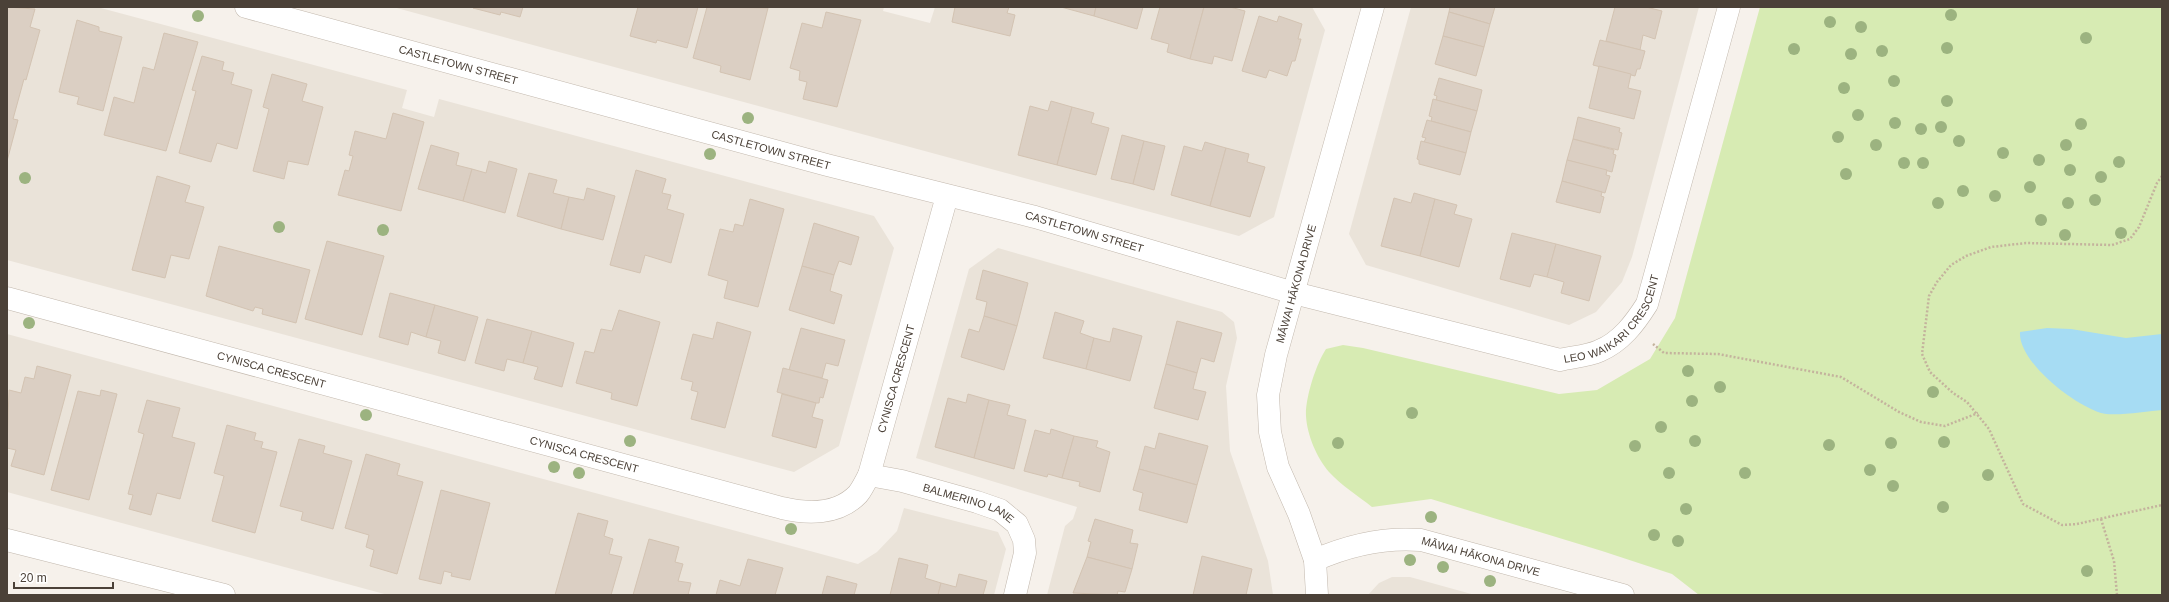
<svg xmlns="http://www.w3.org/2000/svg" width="2169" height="602" font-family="Arial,sans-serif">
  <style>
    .residential { fill: #eae3d9 }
    .green { fill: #d7ebb3 }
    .water { fill: #a6dcf3 }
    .building { fill: #dbcfc3; stroke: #d3c3b2 }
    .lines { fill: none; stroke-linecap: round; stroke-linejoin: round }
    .minor-casing { stroke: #c2b8ad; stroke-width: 23 }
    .path { stroke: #c4b39d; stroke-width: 2.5; stroke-dasharray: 2 2; stroke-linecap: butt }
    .minor { stroke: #fff; stroke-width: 22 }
    .tree { fill: #9cb380 }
    .labels { text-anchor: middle; stroke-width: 4; stroke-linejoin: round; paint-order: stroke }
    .street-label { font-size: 11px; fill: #4b4138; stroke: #fff }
  </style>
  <rect width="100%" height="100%" fill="#f6f1eb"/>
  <!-- residential -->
  <g class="residential">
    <path d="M7,7H97L407,90L402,108L434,117L439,99L874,216L894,248L839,446L794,472L7,260Z"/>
    <path d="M393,7H884L883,11L930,23L935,7H1312L1325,30L1274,217L1239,236Z"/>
    <path d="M1411,7H1699L1632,257L1622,282L1596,312L1569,325L1366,265L1349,234Z"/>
    <path d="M998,248L1222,312L1234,322L1237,338L1226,386L1230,451L1268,561L1273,595H1047L1065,526L1073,519L1077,507L916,458L969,269Z"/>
    <path d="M7,334L858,564L877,552L897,531L904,508L998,532L1006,549L994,595H388L7,492Z"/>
    <path d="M1392,577H1410L1475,595H1368L1379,583Z"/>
  </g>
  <!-- green -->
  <path class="green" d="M1760,7H2162V595H1699L1672,574L1602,551L1431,499L1372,507C1358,496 1341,485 1329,472C1317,458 1307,435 1306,416C1305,399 1316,364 1326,349L1343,345L1363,348L1559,394L1597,390L1650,359L1675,318Z"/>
  <!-- water -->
  <path class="water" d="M2047,328L2071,329L2126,338L2162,334V410C2148,411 2113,417 2101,413C2074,405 2018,362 2020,332Z"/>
  <!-- building -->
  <g class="building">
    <path d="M7,7L35,9L30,27L40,30L26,80L24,79L13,119L18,120L7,161Z"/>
    <path d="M523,7L520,17L501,12L500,15L473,8Z"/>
    <path d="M638,7H698L687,48L657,40L656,43L630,36Z"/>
    <path d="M707,7L768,8L750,80L720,72L721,66L693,58Z"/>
    <path d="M955,7H1009L1007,13L1015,15L1010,36L952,22Z"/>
    <path d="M1061,7H1096L1094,16Z"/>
    <path d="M1096,7H1143L1137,29L1094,16Z"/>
    <path d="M1160,7H1204L1190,59L1167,52L1169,44L1151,39Z"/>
    <path d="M1204,7H1230L1245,11L1232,61L1214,56L1212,64L1190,59Z"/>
    <path d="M1450,7H1495L1490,24L1449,12Z"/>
    <path d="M1615,7H1646L1662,11L1655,39L1643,35L1640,50L1606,41Z"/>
    <path d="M826,12L861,20L837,107L803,99L807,82L799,80L800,71L790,68L802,23L822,28Z"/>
    <path d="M1449,12L1490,24L1484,47L1443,36Z"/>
    <path d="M1259,16L1277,22L1279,16L1302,24L1298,39H1301L1295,61H1292L1287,76L1269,70L1266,78L1242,71Z"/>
    <path d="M77,20L99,27V31L122,37L103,111L77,104L79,97L59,92Z"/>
    <path d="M164,33L198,42L166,151L104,135L114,97L134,103L143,67L154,70Z"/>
    <path d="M1443,36L1484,47L1476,76L1435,64Z"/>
    <path d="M1600,40L1645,51L1640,69H1637L1635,76L1593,65Z"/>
    <path d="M202,56L224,62L222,70L234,73L231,84L252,90L237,149L217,143L211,162L179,153L196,91L192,90Z"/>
    <path d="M1599,66L1631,74L1628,88L1641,91L1634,119L1589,108Z"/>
    <path d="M272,74L307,84L302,101L323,107L308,165L288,161L284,179L253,171L269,109L263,107Z"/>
    <path d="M1439,78L1482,90L1477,111L1436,100L1437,96L1434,95Z"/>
    <path d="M1433,99L1477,111L1471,132L1431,121L1432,117L1429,116Z"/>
    <path d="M1051,101L1072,107L1057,165L1018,155L1030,106L1048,111Z"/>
    <path d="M1072,107L1094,113L1091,123L1109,128L1096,175L1057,165Z"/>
    <path d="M393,113L424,122L401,211L338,195L345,170L349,171L353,156L349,155L355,131L386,139Z"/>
    <path d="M1578,117L1620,128L1619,132L1622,133L1618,150L1573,139Z"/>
    <path d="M1427,120L1471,132L1466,153L1424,142L1426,138L1422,137Z"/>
    <path d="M1122,135L1144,141L1133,184L1111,179Z"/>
    <path d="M1573,139L1614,150L1613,154L1616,155L1612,172L1567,160Z"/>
    <path d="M1144,141L1165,146L1154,190L1133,184Z"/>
    <path d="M1421,141L1466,153L1460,175L1419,164V160L1417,159Z"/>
    <path d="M1205,142L1226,148L1210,206L1171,195L1184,146L1202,151Z"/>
    <path d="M431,145L459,153L456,165L472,169L463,201L418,189Z"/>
    <path d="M1226,148L1249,154L1247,162L1265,167L1250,217L1210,206Z"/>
    <path d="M1567,160L1607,170L1606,175L1610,176L1605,193L1562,181Z"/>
    <path d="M489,161L517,169L505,213L463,201L472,169L486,173Z"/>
    <path d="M636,170L666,179L662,193L671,195L667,209L684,214L671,263L645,255L640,273L610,265Z"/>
    <path d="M529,173L557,180L553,193L569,197L561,229L517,216Z"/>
    <path d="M157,176L190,186L185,202L204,207L189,259L171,255L165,278L132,270Z"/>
    <path d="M1562,181L1602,192L1601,196L1604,197L1600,213L1556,202Z"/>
    <path d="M587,188L615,196L603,240L561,229L569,197L584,200Z"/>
    <path d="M1414,193L1435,199L1420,256L1381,246L1394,198L1411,203Z"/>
    <path d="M750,199L784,209L758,307L724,298L728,281L708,275L720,229L733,232L735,224L743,226Z"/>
    <path d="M1435,199L1457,205L1454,214L1472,219L1459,267L1420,256Z"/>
    <path d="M814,223L859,237L851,265L839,261L834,275L802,266Z"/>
    <path d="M1512,233L1556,244L1547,277L1534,274L1530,287L1500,279Z"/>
    <path d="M327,241L384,256L362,335L305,319Z"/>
    <path d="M1556,244L1601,256L1589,301L1561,293L1564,282L1547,277Z"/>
    <path d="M219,246L310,270L296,323L262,314L263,309L255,307L253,311L206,296Z"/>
    <path d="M802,266L834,275L830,291L842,295L834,324L789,310Z"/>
    <path d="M983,270L1028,283L1017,326L984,316L987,302L976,299Z"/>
    <path d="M390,293L435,305L426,337L411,332L408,345L379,337Z"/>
    <path d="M435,305L478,317L465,361L438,353L441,341L426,337Z"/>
    <path d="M619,310L660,322L637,406L611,399L612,393L576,383L585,351L594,353L601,329L612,331Z"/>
    <path d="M1055,312L1084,321L1080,333L1094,338L1086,369L1043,358Z"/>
    <path d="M984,316L1017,326L1004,370L961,357L969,329L979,332Z"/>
    <path d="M487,319L532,331L523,363L507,359L504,371L475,363Z"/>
    <path d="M1177,321L1222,333L1214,362L1201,358L1197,373L1166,364Z"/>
    <path d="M717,322L751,332L725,428L691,419L698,392L691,390L693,382L681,379L693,334L713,339Z"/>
    <path d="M801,328L845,340L838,366L826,363L822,378L789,370Z"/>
    <path d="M1113,328L1142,336L1130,381L1086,369L1094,338L1110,342Z"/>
    <path d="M532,331L574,343L562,387L534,379L538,367L523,363Z"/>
    <path d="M1166,364L1197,373L1193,389L1206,392L1198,420L1154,408Z"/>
    <path d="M37,366L71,375L44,475L11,466L16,450L7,448L9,390L21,393L25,377L34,379Z"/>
    <path d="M783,368L828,380L823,398L820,397L819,403H816L777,392Z"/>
    <path d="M101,390L117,394L89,500L51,490L78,391L100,396Z"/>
    <path d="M782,394L816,403L812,417L823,420L816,448L772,436Z"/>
    <path d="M968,394L989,400L974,458L935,447L948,398L966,403Z"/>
    <path d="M147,400L180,408L172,437L195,443L180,499L157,493L151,515L129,509L133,495L128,494L144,434L138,432Z"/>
    <path d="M989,400L1010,405L1007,415L1026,420L1014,469L974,458Z"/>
    <path d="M227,425L256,433L254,440L263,442L261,448L277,452L255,533L212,521L224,476L214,473Z"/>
    <path d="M1051,429L1074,436L1062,478L1048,474L1047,477L1024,471L1035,430L1050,434Z"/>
    <path d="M1159,433L1208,446L1197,485L1139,469L1145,446L1155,449Z"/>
    <path d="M1074,436L1098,441L1096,447L1110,452L1100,492L1079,486L1080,482L1062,478Z"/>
    <path d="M299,439L325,446L323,453L352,461L333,529L301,520L303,512L280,506Z"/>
    <path d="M366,454L400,464L397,475L423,482L397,574L370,566L374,550L366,547L369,535L345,528Z"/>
    <path d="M1139,469L1197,485L1187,523L1139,510L1143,493L1133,490Z"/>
    <path d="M441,490L490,503L470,580L451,576L452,573L444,571L441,584L419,579Z"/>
    <path d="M578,513L608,521L604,536L613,539L609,554L622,557L611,595H555Z"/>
    <path d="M1095,519L1133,530L1130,543L1138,544L1132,569L1087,557L1091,542L1088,541Z"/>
    <path d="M649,539L679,547L675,562L683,564L678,581L691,583L688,595H633Z"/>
    <path d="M1202,556L1252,569L1246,595H1193Z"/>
    <path d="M1087,557L1132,569L1125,592L1118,591L1117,595L1073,593Z"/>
    <path d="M899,558L928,565L925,578L941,583L938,595H890Z"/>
    <path d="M748,559L783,568L775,595H716L720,580L740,586Z"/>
    <path d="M959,574L987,581L983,595H938L941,583L956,587Z"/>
    <path d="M827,576L857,584L854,595H822Z"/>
  </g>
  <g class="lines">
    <defs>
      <g id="minor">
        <path id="s1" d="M246,7L827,165L1035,217L1294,293L1560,360C1573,357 1588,356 1599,351C1621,342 1635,323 1647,304L1729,7"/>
        <path id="s2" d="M7,298L782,508C807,514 838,515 858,494C862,489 866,481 869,475L947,196"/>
        <path id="s3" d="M869,475L902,481L977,502L1000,510L1017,524L1024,540L1025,553L1015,595"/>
        <path d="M7,540L224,595"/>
        <path id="s4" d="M1315,560C1349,545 1384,537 1421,540L1623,595"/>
        <path id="s5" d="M1317,595L1315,560L1299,514L1278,467L1270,432L1268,395L1276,355L1373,7"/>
      </g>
    </defs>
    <!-- minor casing -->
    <use href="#minor" class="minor-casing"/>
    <!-- path -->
    <g class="path">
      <path d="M2162,176L2157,183L2139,227L2130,239L2112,245L2026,243L1991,247L1966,256L1951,265L1937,282L1929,296L1922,354L1930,372L1953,393L1967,402L1989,429L2023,504L2062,525L2077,524L2162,505"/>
      <path d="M1653,344L1664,353L1718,354L1841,377L1899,412L1921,422L1945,426L1978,413"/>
      <path d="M2101,519L2114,561L2117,595"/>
    </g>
    <!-- minor -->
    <use href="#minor" class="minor"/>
  </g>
  <!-- trees -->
  <g class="tree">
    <circle cx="1951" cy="15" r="6"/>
    <circle cx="198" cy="16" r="6"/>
    <circle cx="1830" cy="22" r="6"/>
    <circle cx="1861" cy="27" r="6"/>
    <circle cx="2086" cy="38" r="6"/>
    <circle cx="1947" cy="48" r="6"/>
    <circle cx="1794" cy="49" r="6"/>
    <circle cx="1882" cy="51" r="6"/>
    <circle cx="1851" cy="54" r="6"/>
    <circle cx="1894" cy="81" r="6"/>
    <circle cx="1844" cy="88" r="6"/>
    <circle cx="1947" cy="101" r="6"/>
    <circle cx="1858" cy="115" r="6"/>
    <circle cx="748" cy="118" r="6"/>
    <circle cx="1895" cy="123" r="6"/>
    <circle cx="2081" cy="124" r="6"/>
    <circle cx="1941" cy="127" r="6"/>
    <circle cx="1921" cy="129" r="6"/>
    <circle cx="1838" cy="137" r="6"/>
    <circle cx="1959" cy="141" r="6"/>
    <circle cx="1876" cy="145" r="6"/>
    <circle cx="2066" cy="145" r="6"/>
    <circle cx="2003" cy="153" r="6"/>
    <circle cx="710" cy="154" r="6"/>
    <circle cx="2039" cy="160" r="6"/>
    <circle cx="2119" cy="162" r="6"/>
    <circle cx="1904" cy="163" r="6"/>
    <circle cx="1923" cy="163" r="6"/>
    <circle cx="2070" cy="170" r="6"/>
    <circle cx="1846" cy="174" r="6"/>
    <circle cx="2101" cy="177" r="6"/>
    <circle cx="25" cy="178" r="6"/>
    <circle cx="2030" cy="187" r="6"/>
    <circle cx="1963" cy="191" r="6"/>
    <circle cx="1995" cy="196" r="6"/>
    <circle cx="2095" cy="200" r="6"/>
    <circle cx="1938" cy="203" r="6"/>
    <circle cx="2068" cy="203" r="6"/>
    <circle cx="2041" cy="220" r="6"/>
    <circle cx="279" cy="227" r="6"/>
    <circle cx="383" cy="230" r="6"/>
    <circle cx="2121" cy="233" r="6"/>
    <circle cx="2065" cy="235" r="6"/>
    <circle cx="29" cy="323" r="6"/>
    <circle cx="1688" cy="371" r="6"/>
    <circle cx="1720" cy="387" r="6"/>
    <circle cx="1933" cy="392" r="6"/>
    <circle cx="1692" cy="401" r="6"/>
    <circle cx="1412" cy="413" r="6"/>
    <circle cx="366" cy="415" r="6"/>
    <circle cx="1661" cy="427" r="6"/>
    <circle cx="630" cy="441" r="6"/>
    <circle cx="1695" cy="441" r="6"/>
    <circle cx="1944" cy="442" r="6"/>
    <circle cx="1338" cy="443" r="6"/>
    <circle cx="1891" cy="443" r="6"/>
    <circle cx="1829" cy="445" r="6"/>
    <circle cx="1635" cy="446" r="6"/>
    <circle cx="554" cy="467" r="6"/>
    <circle cx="1870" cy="470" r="6"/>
    <circle cx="579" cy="473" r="6"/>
    <circle cx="1669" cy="473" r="6"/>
    <circle cx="1745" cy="473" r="6"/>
    <circle cx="1988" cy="475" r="6"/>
    <circle cx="1893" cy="486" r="6"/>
    <circle cx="1943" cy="507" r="6"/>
    <circle cx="1686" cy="509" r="6"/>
    <circle cx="1431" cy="517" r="6"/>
    <circle cx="791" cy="529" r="6"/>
    <circle cx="1654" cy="535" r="6"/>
    <circle cx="1678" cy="541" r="6"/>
    <circle cx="1410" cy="560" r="6"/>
    <circle cx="1443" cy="567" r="6"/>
    <circle cx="2087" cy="571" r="6"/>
    <circle cx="1490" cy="581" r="6"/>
  </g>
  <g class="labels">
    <!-- street labels -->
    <g class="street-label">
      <text dy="4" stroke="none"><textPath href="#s1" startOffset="220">CASTLETOWN STREET</textPath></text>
      <text dy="4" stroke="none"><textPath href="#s1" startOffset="544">CASTLETOWN STREET</textPath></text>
      <text dy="4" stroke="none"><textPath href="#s1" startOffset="868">CASTLETOWN STREET</textPath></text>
      <text dy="4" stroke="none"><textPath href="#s5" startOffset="323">MĀWAI HĀKONA DRIVE</textPath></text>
      <text dy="4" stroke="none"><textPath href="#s1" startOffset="1432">LEO WAIKARI CRESCENT</textPath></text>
      <text dy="4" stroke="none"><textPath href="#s2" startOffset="274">CYNISCA CRESCENT</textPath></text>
      <text dy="4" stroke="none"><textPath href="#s2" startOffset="1006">CYNISCA CRESCENT</textPath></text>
      <text dy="4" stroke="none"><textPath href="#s2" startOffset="598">CYNISCA CRESCENT</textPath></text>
      <text dy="4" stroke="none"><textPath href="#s3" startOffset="104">BALMERINO LANE</textPath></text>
      <text dy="4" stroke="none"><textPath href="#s4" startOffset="171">MĀWAI HĀKONA DRIVE</textPath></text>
    </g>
  </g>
  <!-- border -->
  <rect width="2169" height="602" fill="none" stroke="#4b4138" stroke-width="16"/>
  <!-- scale -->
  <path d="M14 582v6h99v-6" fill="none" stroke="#4b4138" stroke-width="2"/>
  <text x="20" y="582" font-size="12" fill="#4b4138" stroke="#ffffff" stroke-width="3" paint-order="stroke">20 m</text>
</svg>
